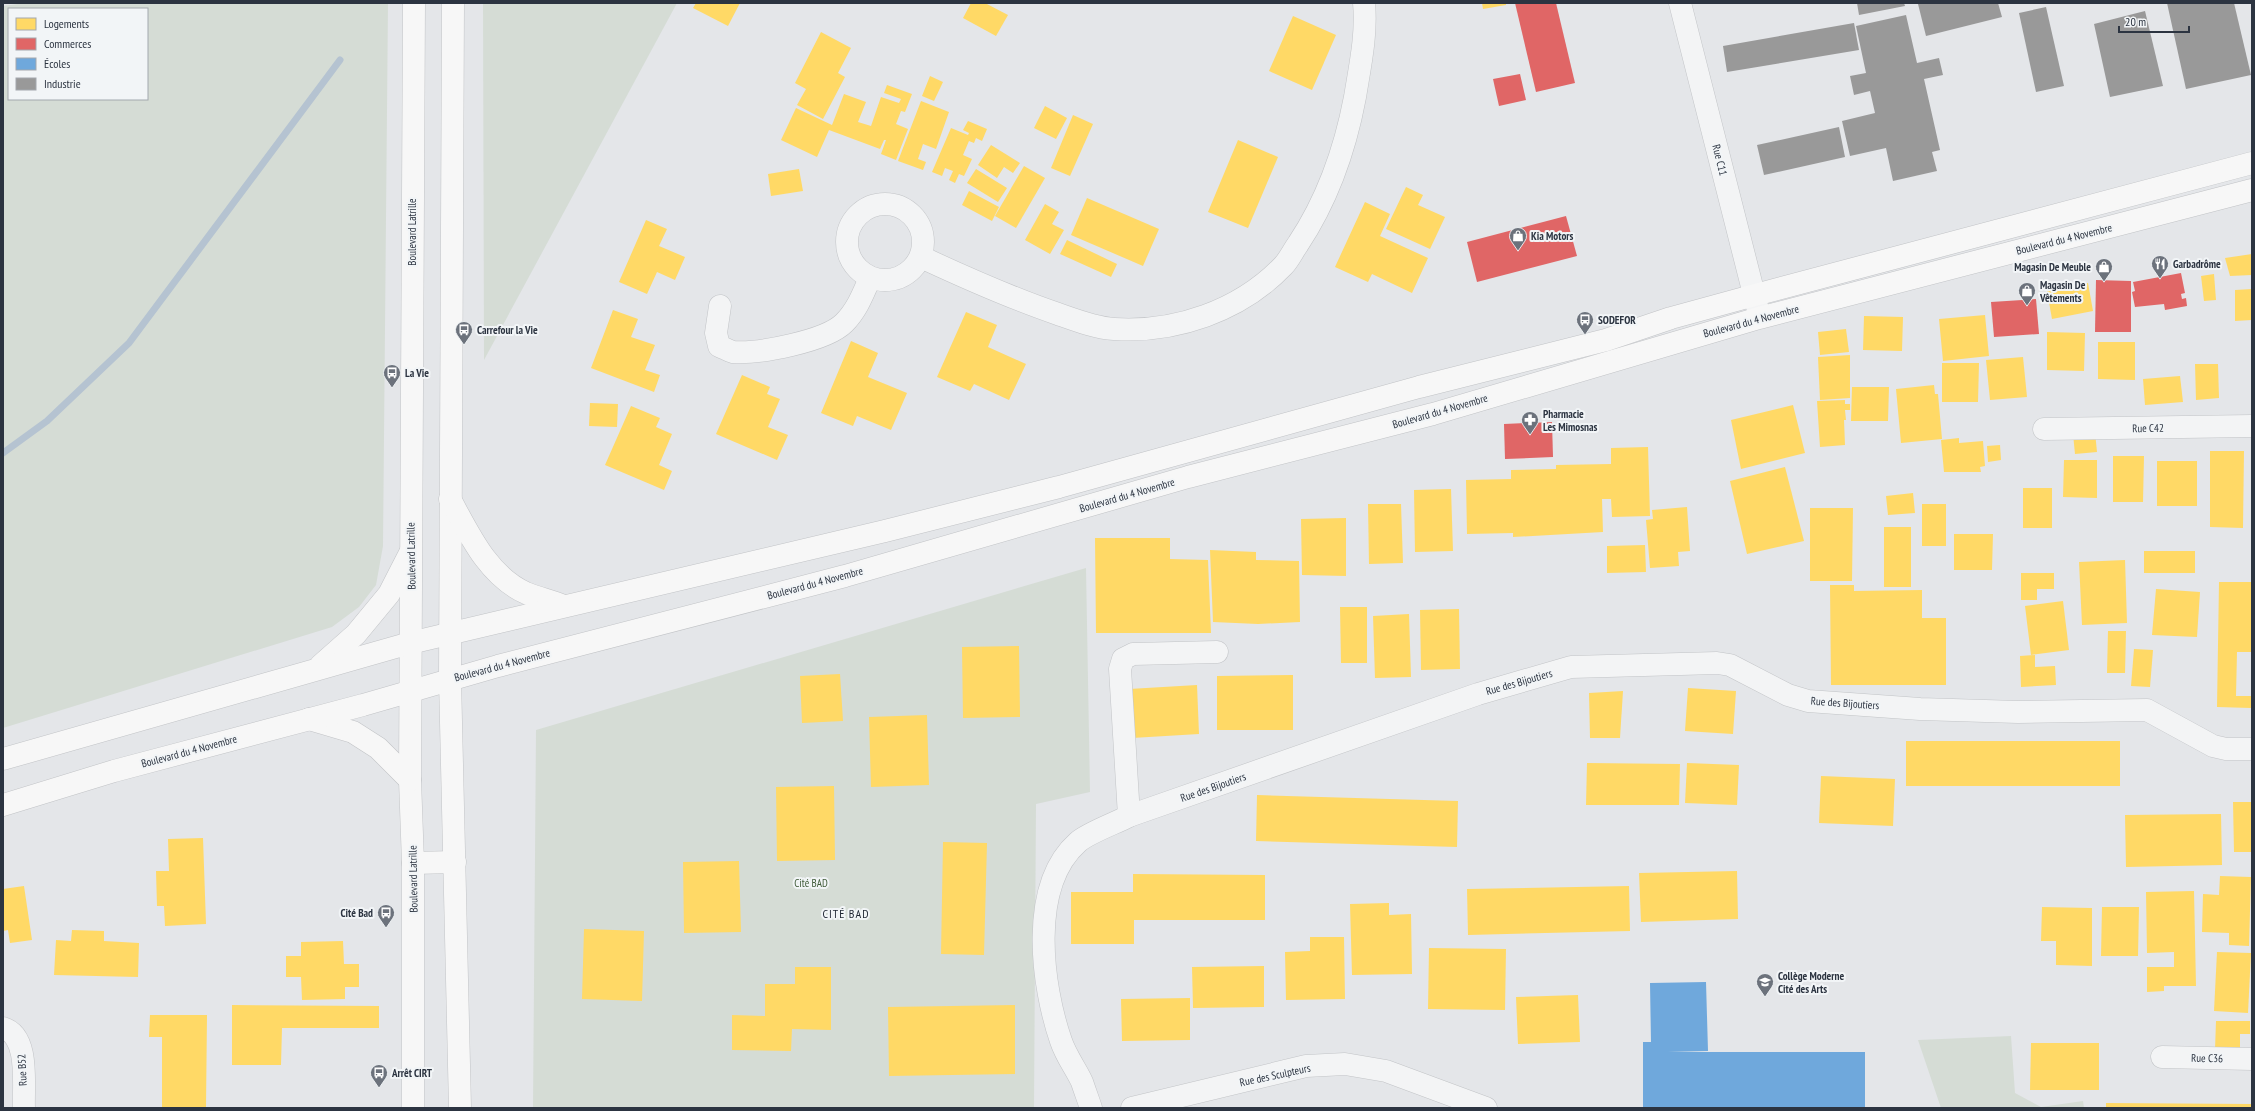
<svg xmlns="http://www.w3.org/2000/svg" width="2255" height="1111" font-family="'PT Sans Narrow',sans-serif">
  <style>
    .green { fill: #d5dcd5; fill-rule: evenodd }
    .homes { fill: #ffd966 }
    .shops { fill: #e06666 }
    .schools { fill: #6fa8dc }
    .industry { fill: #999 }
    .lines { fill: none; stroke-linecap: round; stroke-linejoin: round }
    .stream { stroke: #b5c3d1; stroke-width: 7 }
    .minor-casing { stroke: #c2c4c7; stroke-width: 23 }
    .secondary-casing { stroke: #c2c4c7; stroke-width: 23 }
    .primary-casing { stroke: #c1c3c6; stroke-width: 23 }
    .minor { stroke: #f3f4f5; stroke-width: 22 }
    .secondary { stroke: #f7f7f7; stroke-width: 22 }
    .primary { stroke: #f7f7f7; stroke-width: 22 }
    .labels { text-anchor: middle; stroke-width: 4; stroke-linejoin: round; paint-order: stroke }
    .street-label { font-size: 11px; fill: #2c3441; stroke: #f2f5f7 }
    .poi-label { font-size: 11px; font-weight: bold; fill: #2c3441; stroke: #f2f5f7; text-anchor: start }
    .park-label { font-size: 11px; fill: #415c3a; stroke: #f2f5f7 }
    .neighbourhood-label { font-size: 12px; letter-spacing: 1px; fill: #1e2532; stroke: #f2f5f7 }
  </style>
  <rect width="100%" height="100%" fill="#e4e6e9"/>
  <!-- green -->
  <g class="green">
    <path d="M25,3H388L383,546L376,585L359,607L332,627L3,728V6ZM9,9H147V99H9Z"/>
    <path d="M483,3H677L484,360Z"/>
    <path d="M1086,568L1090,792L1036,804L1034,1108H533L536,730Z"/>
    <path d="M2011,1036L2015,1093L2041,1107L2083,1101L2084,1108H1941L1918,1040Z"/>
  </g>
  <!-- homes -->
  <g class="homes">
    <path d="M696,3H740L728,26L693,8Z"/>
    <path d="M971,3H985L1008,15L996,36L963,18Z"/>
    <path d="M1482,3H1506V5L1483,9Z"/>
    <path d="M1293,16L1336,35L1312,90L1269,71Z"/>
    <path d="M821,32L851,48L838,73L845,77L823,119L797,105L806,89L795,83Z"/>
    <path d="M930,76L943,82L934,101L922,96Z"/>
    <path d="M887,85L912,94L905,112L901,111L896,124L908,129L896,160L881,154L886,140H884L880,149L829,130L817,157L781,140L796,108L832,125L844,94L866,102L858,122L871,126L881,97L899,103L901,99L884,93Z"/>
    <path d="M921,101L949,112L936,149L923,144L918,159L926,162L923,170L898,161Z"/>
    <path d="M1045,106L1067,118L1056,139L1034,128Z"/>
    <path d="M1073,115L1093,124L1070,176L1051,168Z"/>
    <path d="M968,121L987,129L982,141L976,138L974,143L969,141L963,155L972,159L964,176L959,174L955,183L949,180L953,171L945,168L942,176L932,172L951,128L968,135L969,133L963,130Z"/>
    <path d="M1238,140L1278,157L1248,228L1208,212Z"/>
    <path d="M991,145L1020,163L1013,173L1004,167L997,178L978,165Z"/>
    <path d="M1024,166L1045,178L1016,228L995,216Z"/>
    <path d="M799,169L803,191L771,196L768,174Z"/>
    <path d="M976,169L1007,188L998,202L967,183Z"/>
    <path d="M1406,187L1423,195L1418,205L1445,217L1430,249L1386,229Z"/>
    <path d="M969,191L999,207L992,221L962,205Z"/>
    <path d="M1087,198L1159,229L1143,266L1071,235Z"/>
    <path d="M1365,202L1390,214L1380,236L1428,258L1412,293L1372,274L1368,282L1335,267Z"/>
    <path d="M1045,204L1059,212L1052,224L1064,230L1050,254L1025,240Z"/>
    <path d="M646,220L667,229L659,246L685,257L675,280L657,272L647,294L619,282Z"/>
    <path d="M1067,240L1117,264L1111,277L1060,254Z"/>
    <path d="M2252,254V275L2230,276L2225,258Z"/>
    <path d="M2214,274L2216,300L2204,301L2201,276Z"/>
    <path d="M2088,283L2093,311L2052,319L2047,291Z"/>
    <path d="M2252,289V320L2235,321V290Z"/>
    <path d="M613,310L638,319L631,337L655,345L645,370L660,375L654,392L591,368Z"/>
    <path d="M966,312L997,325L988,347L1026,364L1009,400L974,384L970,391L937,377Z"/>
    <path d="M1985,315L1989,356L1943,361L1939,319Z"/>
    <path d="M1864,316L1903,317L1902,351L1863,350Z"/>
    <path d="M1846,329L1849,352L1820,355L1818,332Z"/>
    <path d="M2047,332L2085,333L2084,371L2047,370Z"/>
    <path d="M851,341L878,353L868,377L907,393L891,430L857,416L853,426L821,413Z"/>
    <path d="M2098,342H2135V380L2098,379Z"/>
    <path d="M1850,355V398L1820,400L1818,357Z"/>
    <path d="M2023,357L2027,397L1990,400L1986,360Z"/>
    <path d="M1942,363H1979L1978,402H1942Z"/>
    <path d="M2195,364H2218L2219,398L2196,400Z"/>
    <path d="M742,375L770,387L767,394L780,399L768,427L788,435L777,460L716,434Z"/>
    <path d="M2180,376L2183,402L2145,405L2143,379Z"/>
    <path d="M1934,385L1935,394H1938L1942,439L1901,443L1896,389Z"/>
    <path d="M1852,387H1889L1888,421H1851Z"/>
    <path d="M1845,400V404H1850V410H1845L1846,420H1844L1845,445L1820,447L1817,401Z"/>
    <path d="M590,403L618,404L617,427L589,426Z"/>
    <path d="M1793,405L1805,453L1741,469L1731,420Z"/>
    <path d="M631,406L660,418L656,427L672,434L659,465L672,471L664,490L605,465Z"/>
    <path d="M2095,432L2097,452L2075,454L2073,434Z"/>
    <path d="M1959,438V443L1983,441L1985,466L1980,467L1981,472H1944L1941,440Z"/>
    <path d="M2000,445L2001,460L1988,462L1987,446Z"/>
    <path d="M1648,447L1650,516L1612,517L1611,499H1602L1603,532L1513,537V533L1467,534L1466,480L1511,479V470L1556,469V465L1611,464V448Z"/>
    <path d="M2210,451H2244L2243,528L2210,527Z"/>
    <path d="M2113,456H2144L2143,502H2113Z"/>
    <path d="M2064,460H2097V498L2063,497Z"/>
    <rect x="2157" y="461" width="40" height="45"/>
    <path d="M1785,467L1804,541L1747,554L1730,481Z"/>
    <rect x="2023" y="488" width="29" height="40"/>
    <path d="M1451,489L1453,551L1415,552L1414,490Z"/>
    <path d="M1913,493L1915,513L1888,515L1886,496Z"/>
    <path d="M1368,504H1401L1403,563L1369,564Z"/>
    <rect x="1922" y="504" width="24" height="42"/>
    <path d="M1687,507L1690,551L1678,552L1679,566L1650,568L1646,520L1653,519L1652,510Z"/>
    <path d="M1810,508H1853L1852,581H1810Z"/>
    <path d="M1346,518V576L1302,575L1301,519Z"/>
    <rect x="2251" y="520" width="1" height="14"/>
    <rect x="1884" y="527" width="27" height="60"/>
    <path d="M1954,534H1993L1992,570H1954Z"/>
    <path d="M1095,538H1170V559L1208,560L1211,633H1096Z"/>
    <path d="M1645,545L1646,572L1607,573V546Z"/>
    <path d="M1210,550L1256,552V560L1299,561L1300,622L1258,624L1213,622Z"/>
    <rect x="2144" y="551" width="51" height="22"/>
    <path d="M2125,560L2127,623L2082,625L2079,562Z"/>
    <path d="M2021,573H2054V589H2037V600H2021Z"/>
    <path d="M2219,582H2252V652H2237L2236,696H2251V708L2217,707Z"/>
    <path d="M1830,585H1854V591L1922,590V618H1946V685H1831Z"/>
    <path d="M2156,589L2200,592L2197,637L2152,635Z"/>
    <path d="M2063,601L2069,650L2031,655L2025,606Z"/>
    <path d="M1340,607H1367V663H1341Z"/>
    <path d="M1459,609L1460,669L1421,670L1420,610Z"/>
    <path d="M1409,614L1411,677L1375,678L1373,616Z"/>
    <path d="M2108,631H2126L2125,673H2107Z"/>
    <path d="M1019,646L1020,717L963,718L962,647Z"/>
    <path d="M2134,649L2153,650L2150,687L2131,686Z"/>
    <path d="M2035,655V667L2055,666L2056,685L2021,687L2020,656Z"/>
    <path d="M840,674L843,721L802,723L800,676Z"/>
    <path d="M1293,675V730H1217V676Z"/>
    <path d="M1197,685L1199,734L1132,738L1129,689Z"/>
    <path d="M1688,688L1736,691L1733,734L1685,731Z"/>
    <path d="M1623,691L1620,738H1590L1589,693Z"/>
    <path d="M927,715L929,785L871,787L869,717Z"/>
    <rect x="1906" y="741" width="214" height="45"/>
    <path d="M1587,763L1680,764L1679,805H1586Z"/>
    <path d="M1687,763L1739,765L1737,805L1685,803Z"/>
    <path d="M1821,776L1895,779L1893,826L1819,823Z"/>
    <path d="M834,786L835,860L777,861L776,787Z"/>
    <path d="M1257,795L1458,801L1457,847L1256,841Z"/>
    <path d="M2233,802H2252V852H2234Z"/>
    <path d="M2221,814L2222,865L2126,867L2125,815Z"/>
    <path d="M203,838L206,924L165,926L164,906H157L156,871H169L168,839Z"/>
    <path d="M943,842L987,843L984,955L941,954Z"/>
    <path d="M739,861L741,932L684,933L683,862Z"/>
    <path d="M1737,871L1738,919L1641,922L1639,873Z"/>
    <path d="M1133,874L1265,875V920H1134V944H1071V892H1133Z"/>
    <path d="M2220,876L2251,877L2249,946L2229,945V933L2202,932L2203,894L2219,895Z"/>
    <path d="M24,886L32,940L10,943L8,930L3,931V889Z"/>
    <path d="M1629,886L1630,931L1468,935L1467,889Z"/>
    <path d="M2194,891L2196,986H2164V991L2147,992V967H2174V952L2147,953L2146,892Z"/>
    <path d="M1389,903V915L1411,914L1412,974L1352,975L1350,904Z"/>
    <path d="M2042,907L2092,908V966L2056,965V941H2041Z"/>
    <path d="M2102,907H2139L2138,956H2101Z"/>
    <path d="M584,929L644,931L642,1001L582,999Z"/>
    <path d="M72,930L104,931V941L139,943L138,977L54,975L56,940L71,941Z"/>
    <path d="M1310,937H1344L1345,999L1286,1000L1285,952L1310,951Z"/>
    <path d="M343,941L344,964H359V987H345V999L302,1000L301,977H286V956H301V942Z"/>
    <path d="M1429,948L1506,949L1505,1010L1428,1009Z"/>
    <path d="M2217,952L2251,953L2248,1013L2214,1011Z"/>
    <path d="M1264,966V1007L1193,1008L1192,967Z"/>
    <path d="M795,967H831V1030L792,1029L791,1051L732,1050V1015L765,1016V984H795Z"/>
    <path d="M1578,995L1580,1042L1518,1044L1516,997Z"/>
    <path d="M1190,998V1040L1122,1041L1121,999Z"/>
    <path d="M232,1005L379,1006V1028H282L281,1065H232Z"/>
    <path d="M1015,1005V1074L889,1076L888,1007Z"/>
    <path d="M150,1015H207L206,1108H162V1037H149Z"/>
    <path d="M2216,1021H2250V1034H2240V1051L2215,1050Z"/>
    <path d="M2031,1043H2099V1090H2030Z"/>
    <path d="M2106,1103L2252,1104V1108H2106Z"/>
  </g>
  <!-- shops -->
  <g class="shops">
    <path d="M1515,3H1556L1575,83L1536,92Z"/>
    <path d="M1520,74L1526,100L1499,106L1493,79Z"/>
    <path d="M1566,216L1577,256L1477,282L1467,242Z"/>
    <path d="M2181,273L2185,293L2181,294L2182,299L2186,298L2187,306L2165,310L2164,304L2135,307L2132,292L2135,291L2133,282Z"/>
    <path d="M2096,280L2131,281V332H2095Z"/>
    <path d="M2036,299L2039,334L1994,337L1991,302Z"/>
    <path d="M1552,422L1553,457L1505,459L1504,424Z"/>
  </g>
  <!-- schools -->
  <path class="schools" d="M1706,982L1708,1051L1668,1052H1865V1108H1643V1042H1651L1650,983Z"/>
  <!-- industry -->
  <g class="industry">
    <path d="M1857,3H1904L1905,6L1859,15Z"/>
    <path d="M1998,3L2002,17L1926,36L1918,4Z"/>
    <path d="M2167,3H2234L2251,75L2186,89Z"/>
    <path d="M2046,7L2064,86L2036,92L2019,13Z"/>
    <path d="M2145,11L2163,86L2110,97L2094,24Z"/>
    <path d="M1906,15L1917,63L1939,58L1943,75L1924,79L1940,150L1932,152L1937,171L1893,181L1886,148L1850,156L1842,121L1875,113L1870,91L1854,95L1850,76L1866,73L1856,26Z"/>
    <path d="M1854,23L1859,50L1727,72L1723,46Z"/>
    <path d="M1839,127L1845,157L1764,175L1757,145Z"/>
  </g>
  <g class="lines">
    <!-- stream -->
    <path class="stream" d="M3,453L47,421L129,343L340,60"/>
    <defs>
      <g id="minor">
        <path d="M1680,3L1759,314"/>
        <circle cx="885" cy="242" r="38"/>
        <path d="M921,257C966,278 1011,298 1058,314C1075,320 1096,328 1114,329C1175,333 1240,311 1283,266C1289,260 1293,251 1298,244C1328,199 1345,150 1355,97C1360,66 1367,34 1364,3"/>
        <path d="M720,306L716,333L719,346C724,348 729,351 733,352C759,354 826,341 844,323C857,310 863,294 870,278"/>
        <path d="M2044,429L2252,426"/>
        <path d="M1129,816L1120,669L1123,659L1133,654L1217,652"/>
        <path d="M3,1028C30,1036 23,1085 24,1108"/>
        <path d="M2162,1057L2252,1059"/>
        <path d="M1091,1108C1088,1099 1085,1091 1082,1082C1076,1069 1066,1056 1061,1041C1042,986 1028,886 1078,842C1088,833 1116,823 1129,816L1478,694L1571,667L1717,663L1730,665L1788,695L1808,701L1920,709L2018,712L2147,710L2213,746L2226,749H2252"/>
        <path d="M1132,1108L1306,1066L1345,1064L1386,1071L1486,1108"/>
      </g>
      <g id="secondary">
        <path d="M453,3L450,679L460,1108"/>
        <path d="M413,863L455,862"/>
        <path d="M413,1108V863L410,780L414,3"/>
      </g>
      <g id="primary">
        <path d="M450,499C469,534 488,576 526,593C538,598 552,601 564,606"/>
        <path d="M321,665L356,634L389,594L410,553"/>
        <path d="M309,719L353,732L378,748L410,780"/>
        <path d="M3,759L410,643L885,531L1059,487L1419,387L1606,340L1671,318L1755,295L2252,163"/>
        <path d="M3,805L114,771L363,705L498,666L845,576L1188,477L1433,414L1759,318L2252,190"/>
      </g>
    </defs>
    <!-- minor casing -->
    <use href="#minor" class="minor-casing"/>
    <!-- secondary casing -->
    <use href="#secondary" class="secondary-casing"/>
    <!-- primary casing -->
    <use href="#primary" class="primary-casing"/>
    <!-- minor -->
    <use href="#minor" class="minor"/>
    <!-- secondary -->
    <use href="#secondary" class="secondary"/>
    <!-- primary -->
    <use href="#primary" class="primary"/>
  </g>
  <!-- icons -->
  <defs>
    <symbol id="shop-pin" viewBox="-11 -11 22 30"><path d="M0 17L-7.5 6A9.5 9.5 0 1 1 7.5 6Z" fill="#6c727c" stroke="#f2f5f7"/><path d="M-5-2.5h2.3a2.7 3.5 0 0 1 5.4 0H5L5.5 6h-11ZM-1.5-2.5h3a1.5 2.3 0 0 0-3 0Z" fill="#fff"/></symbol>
    <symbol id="restaurant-pin" viewBox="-11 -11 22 30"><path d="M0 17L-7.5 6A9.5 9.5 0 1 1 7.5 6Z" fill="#6c727c" stroke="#f2f5f7"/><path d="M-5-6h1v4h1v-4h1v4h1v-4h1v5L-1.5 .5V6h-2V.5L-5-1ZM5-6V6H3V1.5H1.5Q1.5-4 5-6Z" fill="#fff"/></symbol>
    <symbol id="bus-pin" viewBox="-11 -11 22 30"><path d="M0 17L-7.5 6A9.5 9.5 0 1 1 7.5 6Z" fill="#6c727c" stroke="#f2f5f7"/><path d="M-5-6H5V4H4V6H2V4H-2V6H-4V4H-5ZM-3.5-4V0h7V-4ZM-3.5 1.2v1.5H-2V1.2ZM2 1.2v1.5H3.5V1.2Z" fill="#fff"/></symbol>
    <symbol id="pharmacy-pin" viewBox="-11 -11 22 30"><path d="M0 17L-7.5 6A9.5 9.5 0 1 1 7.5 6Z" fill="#6c727c" stroke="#f2f5f7"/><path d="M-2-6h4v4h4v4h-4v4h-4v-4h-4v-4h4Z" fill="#fff"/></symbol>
    <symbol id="school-pin" viewBox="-11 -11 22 30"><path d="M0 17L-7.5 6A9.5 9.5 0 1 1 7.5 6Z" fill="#6c727c" stroke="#f2f5f7"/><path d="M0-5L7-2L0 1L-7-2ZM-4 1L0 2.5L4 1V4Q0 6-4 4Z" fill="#fff"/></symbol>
  </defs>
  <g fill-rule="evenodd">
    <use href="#shop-pin" x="1508" y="226" width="20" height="27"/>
    <use href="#restaurant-pin" x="2150" y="254" width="20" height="27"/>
    <use href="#shop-pin" x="2094" y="257" width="20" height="27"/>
    <use href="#shop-pin" x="2017" y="281" width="20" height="27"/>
    <use href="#bus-pin" x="1575" y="310" width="20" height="27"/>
    <use href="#bus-pin" x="454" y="320" width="20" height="27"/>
    <use href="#bus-pin" x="382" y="363" width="20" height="27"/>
    <use href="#pharmacy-pin" x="1520" y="410" width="20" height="27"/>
    <use href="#bus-pin" x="376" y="903" width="20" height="27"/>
    <use href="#school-pin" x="1755" y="972" width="20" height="27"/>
    <use href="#bus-pin" x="369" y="1063" width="20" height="27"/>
  </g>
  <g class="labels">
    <!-- street labels -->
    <g class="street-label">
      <text transform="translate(1720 160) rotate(76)" y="4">Rue C11</text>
      <text transform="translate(412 232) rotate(-90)" y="4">Boulevard Latrille</text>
      <text transform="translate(2064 239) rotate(-14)" y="4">Boulevard du 4 Novembre</text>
      <text transform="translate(1751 321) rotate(-15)" y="4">Boulevard du 4 Novembre</text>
      <text transform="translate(1440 411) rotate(-16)" y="4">Boulevard du 4 Novembre</text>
      <text transform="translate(2148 428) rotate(-1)" y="4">Rue C42</text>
      <text transform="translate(1127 495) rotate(-16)" y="4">Boulevard du 4 Novembre</text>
      <text transform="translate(411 556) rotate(-91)" y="4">Boulevard Latrille</text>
      <text transform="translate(815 583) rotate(-15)" y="4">Boulevard du 4 Novembre</text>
      <text transform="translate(502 665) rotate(-15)" y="4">Boulevard du 4 Novembre</text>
      <text transform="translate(1519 682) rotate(-16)" y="4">Rue des Bijoutiers</text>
      <text transform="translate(1845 703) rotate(4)" y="4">Rue des Bijoutiers</text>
      <text transform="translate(189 751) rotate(-15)" y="4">Boulevard du 4 Novembre</text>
      <text transform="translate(1213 787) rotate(-19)" y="4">Rue des Bijoutiers</text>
      <text transform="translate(413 879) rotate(-91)" y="4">Boulevard Latrille</text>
      <text transform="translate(2207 1058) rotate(1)" y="4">Rue C36</text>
      <text transform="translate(22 1070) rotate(-93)" y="4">Rue B52</text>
      <text transform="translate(1275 1075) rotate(-12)" y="4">Rue des Sculpteurs</text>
    </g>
    <!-- poi labels -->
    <g class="poi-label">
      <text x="1531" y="240">Kia Motors</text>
      <text x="2173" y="268">Garbadrôme</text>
      <text x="2091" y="271" text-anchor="end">Magasin De Meuble</text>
      <text x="2040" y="289">Magasin De<tspan x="2040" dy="13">Vêtements</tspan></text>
      <text x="1598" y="324">SODEFOR</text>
      <text x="477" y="334">Carrefour la Vie</text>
      <text x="405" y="377">La Vie</text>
      <text x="1543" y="418">Pharmacie<tspan x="1543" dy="13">Les Mimosnas</tspan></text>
      <text x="373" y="917" text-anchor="end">Cité Bad</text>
      <text x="1778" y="980">Collège Moderne<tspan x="1778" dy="13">Cité des Arts</tspan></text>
      <text x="392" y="1077">Arrêt CIRT</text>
    </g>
    <!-- park labels -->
    <g class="park-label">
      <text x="811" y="887">Cité BAD</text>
    </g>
    <!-- neighbourhood labels -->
    <g class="neighbourhood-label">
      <text x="846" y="918">CITÉ BAD</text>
    </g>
  </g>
  <!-- border -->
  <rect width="2255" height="1111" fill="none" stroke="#2c3441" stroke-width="8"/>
  <!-- legend -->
  <rect x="8" y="8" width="140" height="92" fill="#f2f5f7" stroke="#a3a8ae"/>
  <rect x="16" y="18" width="20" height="12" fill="#ffd966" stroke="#a3a8ae"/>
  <text x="44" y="28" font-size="12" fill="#2c3441">Logements</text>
  <rect x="16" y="38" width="20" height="12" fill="#e06666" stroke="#a3a8ae"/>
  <text x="44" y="48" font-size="12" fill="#2c3441">Commerces</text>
  <rect x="16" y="58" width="20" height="12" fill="#6fa8dc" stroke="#a3a8ae"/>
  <text x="44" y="68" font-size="12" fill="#2c3441">Écoles</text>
  <rect x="16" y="78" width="20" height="12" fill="#999999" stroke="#a3a8ae"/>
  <text x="44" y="88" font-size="12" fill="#2c3441">Industrie</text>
  <!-- scale -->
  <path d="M2119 26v6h70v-6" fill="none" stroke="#2c3441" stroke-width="2"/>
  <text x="2125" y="26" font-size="12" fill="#2c3441" stroke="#f2f5f7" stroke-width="3" paint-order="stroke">20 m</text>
</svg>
